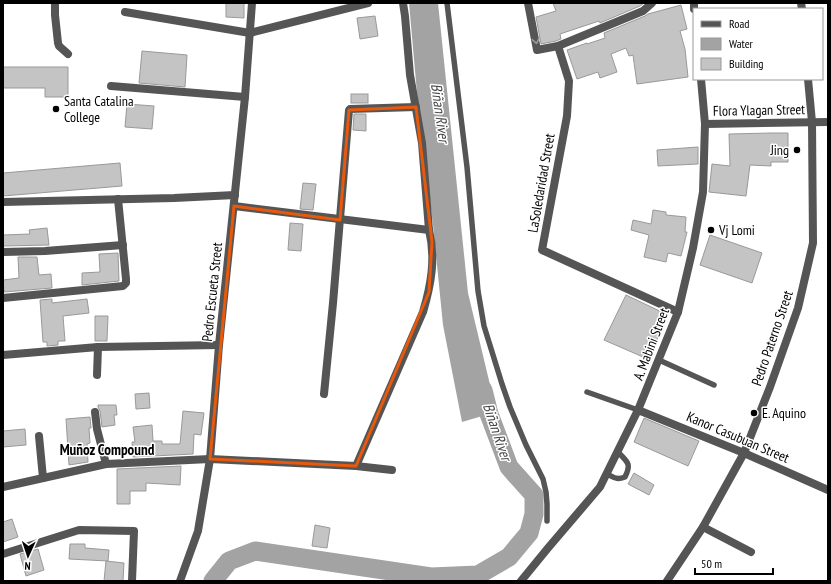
<svg xmlns="http://www.w3.org/2000/svg" width="831" height="584" font-family="'PT Sans Narrow',sans-serif">
  <style>
    .water { fill: #a3a3a3 }
    .lines { fill: none; stroke-linecap: round; stroke-linejoin: round }
    .river { stroke: #a3a3a3; stroke-width: 19 }
    .building { fill: #c4c4c4; stroke: #999 }
    .service { stroke: #555; stroke-width: 5.5 }
    .minor { stroke: #555; stroke-width: 8 }
    .tertiary { stroke: #555; stroke-width: 8 }
    .oneway { stroke: #999 }
    .marked { fill: none; stroke: #e8590c; stroke-width: 3; stroke-linejoin: round }
    .poi-dot { fill: #000; stroke: #fff; stroke-width: 1.5 }
    .labels { text-anchor: middle; stroke-width: 3; stroke-linejoin: round; paint-order: stroke }
    .poi-label { font-size: 14px; fill: #000; stroke: #fff; text-anchor: start }
    .street-label { font-size: 14px; fill: #000; stroke: #fff }
    .water-label { font-size: 15px; font-style: italic; fill: #444; stroke: #fff }
    .neighbourhood-label { font-size: 15px; font-weight: bold; fill: #000; stroke: #fff }
  </style>
  <rect width="100%" height="100%" fill="#fff"/>
  <!-- water -->
  <path class="water" d="M409,3H438L468,293L498,418L489,414L462,422L443,325L433,225L417,93Z"/>
  <g class="lines">
    <!-- river -->
    <path class="river" d="M213,581L229,561L255,551L431,577L478,575L509,557L529,533L534,514V495L509,467L489,414L483,390"/>
  </g>
  <!-- building -->
  <g class="building">
    <path d="M226,3H244V18L226,17Z"/>
    <path d="M553,3H644L640,6L600,23L599,21L560,34L561,39L556,41L541,44L536,17L556,11Z"/>
    <path d="M681,5L687,29L680,31L685,49L688,77L637,84L633,55L629,56L626,48L611,54L617,72L600,78L598,72L577,79L567,50L587,43V44L605,38L604,33L645,16L648,14Z"/>
    <path d="M375,16L378,36L360,39L357,18Z"/>
    <path d="M142,51L187,55L185,87L139,83Z"/>
    <path d="M3,67H68V97H45V88H3Z"/>
    <rect x="351" y="94" width="17" height="9"/>
    <path d="M127,104L154,106L152,129L125,127Z"/>
    <path d="M354,114H366V131L353,130Z"/>
    <path d="M771,133H788V162H771V166L750,165L746,196L709,192L712,164L730,166L729,134Z"/>
    <path d="M698,147V164L658,166L657,150Z"/>
    <path d="M120,163L122,186L3,196V173Z"/>
    <path d="M303,183L316,184L313,210L300,209Z"/>
    <path d="M653,210L666,212V215L686,217L685,232H687L681,256L668,253L666,262L644,257L649,235L631,230L633,220L651,224Z"/>
    <path d="M290,223L303,224L301,251L288,250Z"/>
    <path d="M47,228L49,245L3,246V235L30,234L29,230Z"/>
    <path d="M710,235L762,253L752,283L700,265Z"/>
    <path d="M118,253L119,281L82,285V273L100,272L99,254Z"/>
    <path d="M18,257H37L39,275L51,274L52,288L4,292L3,280L19,278Z"/>
    <path d="M626,295L666,314L650,360L604,340Z"/>
    <path d="M52,299V303L87,299L89,313L63,316L65,341H58V345L47,346V342H43L40,300Z"/>
    <path d="M95,316H108L107,341H95Z"/>
    <path d="M149,393L150,408L136,409L135,394Z"/>
    <path d="M98,405H116L117,415H114L115,425L102,427L100,411L98,407Z"/>
    <path d="M183,411L204,413L201,435L194,434L193,454L133,457L132,442H135L133,427L152,425L153,441H162V444H180Z"/>
    <path d="M90,417L91,428H89L90,443L87,444L88,462L69,465L66,419Z"/>
    <path d="M644,418L699,441L688,466L634,442Z"/>
    <path d="M25,429L26,445L3,447V431Z"/>
    <path d="M181,466L180,485L146,483V491H130V504H117V469Z"/>
    <path d="M634,473L654,485L649,495L628,484Z"/>
    <path d="M12,519L18,537L3,542V522Z"/>
    <path d="M315,525L330,528L327,548L312,546Z"/>
    <path d="M70,544H85V548L109,550L108,561L69,559Z"/>
    <path d="M38,549L44,570L26,576L20,554Z"/>
    <path d="M106,561L124,563L123,581H104Z"/>
  </g>
  <g class="lines">
    <!-- service -->
    <g class="service">
      <path d="M447,3L467,167L478,291L484,326L502,384L510,407L526,445L543,479L546,492L547,504V521"/>
      <path d="M659,360L714,385"/>
      <path d="M587,392L638,410"/>
      <path d="M607,474C615,478 617,480 625,477C632,463 627,462 618,452"/>
    </g>
    <!-- minor -->
    <g class="minor">
      <path d="M55,3V15L58,43L59,46L68,54"/>
      <path d="M528,3L537,50L558,46L643,11L652,3"/>
      <path d="M125,12L250,33L368,3"/>
      <path d="M558,46L569,81L567,116L542,250L678,312"/>
      <path d="M111,86L245,97"/>
      <path d="M705,124L828,122"/>
      <path d="M3,202L174,198L235,195"/>
      <path d="M234,206L429,230"/>
      <path d="M3,252L45,251L123,245"/>
      <path d="M3,298L123,286L126,283V279L118,199"/>
      <path d="M3,355L98,347L219,345"/>
      <path d="M97,375L98,347"/>
      <path d="M324,394L333,303L349,110L350,109L416,107"/>
      <path d="M638,410L744,453L828,490"/>
      <path d="M95,412L97,429L106,464"/>
      <path d="M39,436L43,478"/>
      <path d="M356,466L392,470"/>
      <path d="M3,487L106,464L210,459L356,466L423,312C431,285 436,258 429,230L422,143L410,75L405,16L403,3"/>
      <path d="M703,527L751,552"/>
      <path d="M3,554L79,530L134,531L132,581"/>
    </g>
    <!-- tertiary -->
    <g class="tertiary">
      <path d="M694,3V9"/>
      <path d="M801,3L802,9"/>
      <path d="M180,581L198,531L210,459L219,345L245,97L252,3"/>
      <path d="M521,581L548,548L600,487L638,410L678,312L693,248L703,192L705,124L701,79"/>
      <path d="M667,581L703,527L744,453L770,387L798,308L813,243L812,122L808,79"/>
    </g>
  </g>
  <!-- one-way arrows -->
  <defs><path id="oneway-chevron" d="M-2-3.5L2.5 0L-2 3.5" fill="none" stroke-width="1.6" stroke-linecap="round" stroke-linejoin="round"/></defs>
  <use class="oneway" href="#oneway-chevron" transform="translate(536 41) rotate(79)"/>
  <!-- marked area -->
  <path class="marked" d="M416,107L432,242L429,292L356,466L210,459L234,206L340,220L349,110Z"/>
  <!-- markers -->
  <g class="poi-dot">
    <circle cx="56" cy="109" r="4"/>
    <circle cx="797" cy="150" r="4"/>
    <circle cx="711" cy="230" r="4"/>
    <circle cx="754" cy="413" r="4"/>
  </g>
  <g class="labels">
    <!-- poi labels -->
    <g class="poi-label">
      <text x="64" y="106">Santa Catalina<tspan x="64" dy="16">College</tspan></text>
      <text x="789" y="155" text-anchor="end">Jing</text>
      <text x="719" y="235">Vj Lomi</text>
      <text x="762" y="418">E. Aquino</text>
    </g>
    <!-- street labels -->
    <g class="street-label">
      <text transform="translate(759 110) rotate(-1)" y="5">Flora Ylagan Street</text>
      <text transform="translate(541 183) rotate(-80)" y="5">LaSoledaridad Street</text>
      <text transform="translate(212 292) rotate(-84)" y="5">Pedro Escueta Street</text>
      <text transform="translate(772 338) rotate(-71)" y="5">Pedro Paterno Street</text>
      <text transform="translate(651 344) rotate(-69)" y="5">A. Mabini Street</text>
      <text transform="translate(738 437) rotate(23)" y="5">Kanor Casubuan Street</text>
    </g>
    <!-- water labels -->
    <g class="water-label">
      <text transform="translate(440 113) rotate(82)" y="5">Biñan River</text>
      <text transform="translate(497 432) rotate(71)" y="5">Biñan River</text>
    </g>
    <!-- neighbourhood labels -->
    <g class="neighbourhood-label">
      <text x="107" y="455">Muñoz Compound</text>
    </g>
  </g>
  <!-- border -->
  <rect width="831" height="584" fill="none" stroke="#000000" stroke-width="8"/>
  <!-- legend -->
  <rect x="693" y="8" width="130" height="72" fill="#ffffff" stroke="#999999"/>
  <rect x="701" y="21" width="20" height="6" fill="#555555" stroke="#999999"/>
  <text x="729" y="28" font-size="12" fill="#000000">Road</text>
  <rect x="701" y="38" width="20" height="12" fill="#a3a3a3" stroke="#999999"/>
  <text x="729" y="48" font-size="12" fill="#000000">Water</text>
  <rect x="701" y="58" width="20" height="12" fill="#c4c4c4" stroke="#999999"/>
  <text x="729" y="68" font-size="12" fill="#000000">Building</text>
  <!-- north arrow -->
  <g transform="translate(28 556) rotate(183)" stroke="#ffffff" stroke-width="3" paint-order="stroke">
  <path d="M0-3L7 15L0 10L-7 15Z" fill="#000000"/>
  <text y="-6" font-size="11" font-weight="bold" text-anchor="middle" fill="#000000">N</text>
  </g>
  <!-- scale -->
  <path d="M695 568v6h78v-6" fill="none" stroke="#000000" stroke-width="2"/>
  <text x="701" y="568" font-size="12" fill="#000000" stroke="#ffffff" stroke-width="3" paint-order="stroke">50 m</text>
</svg>
